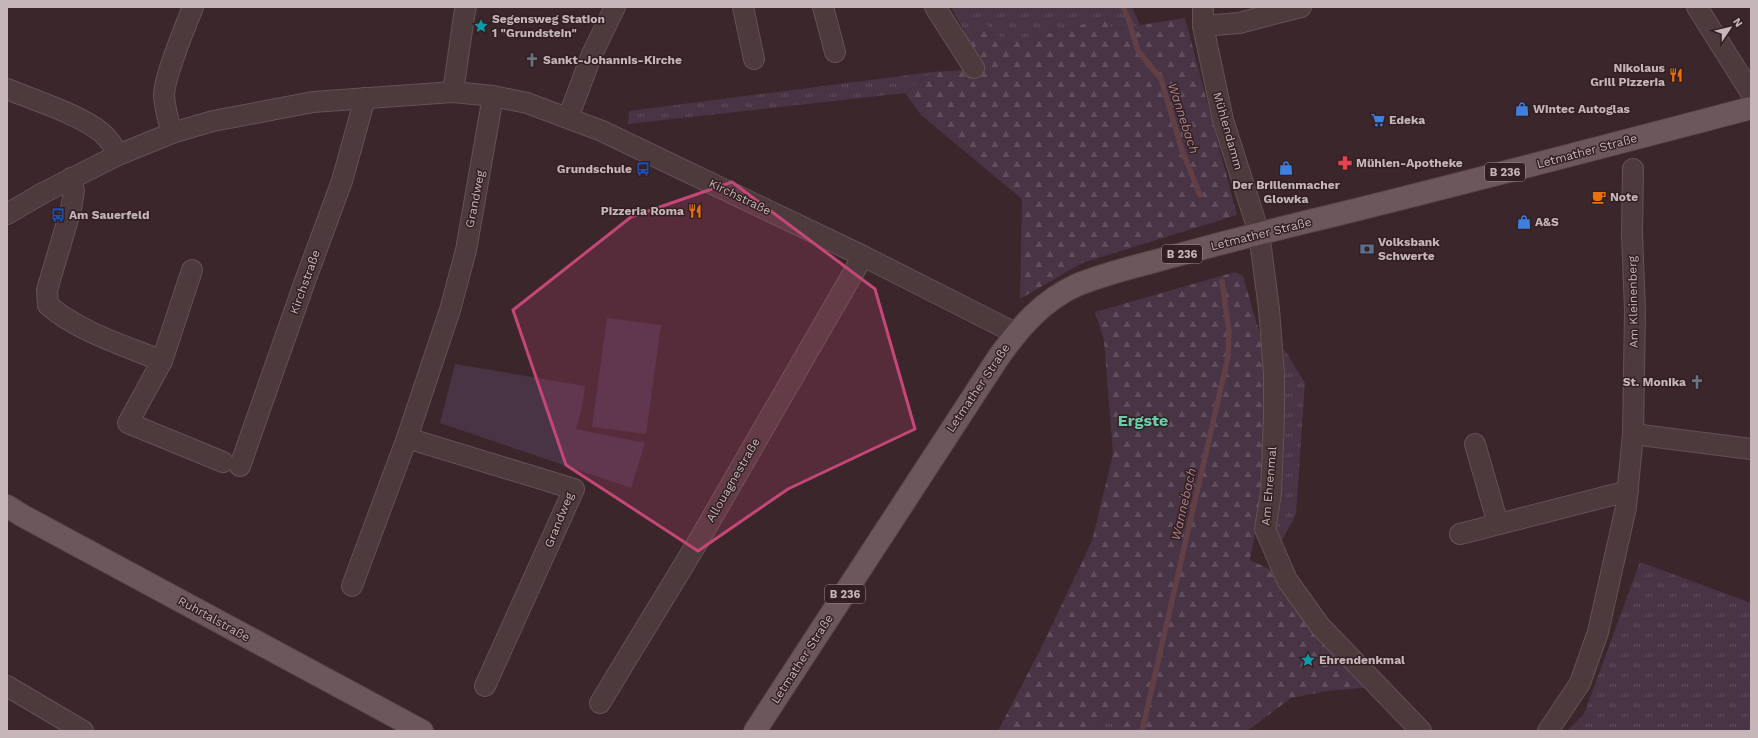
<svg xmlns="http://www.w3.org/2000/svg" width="1758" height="738" font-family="'Work Sans',sans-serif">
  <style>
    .grass { fill: url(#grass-tufts) }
    .forest { fill: url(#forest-firs) }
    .pitch { fill: #483445 }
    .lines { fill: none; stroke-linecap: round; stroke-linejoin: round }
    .stream { stroke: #623e45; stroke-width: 5.5 }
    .minor-casing { stroke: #645255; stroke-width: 22 }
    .major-casing { stroke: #554346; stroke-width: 24 }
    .minor { stroke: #4c3a3d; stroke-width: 20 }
    .major { stroke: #6c585c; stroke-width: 22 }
    .marked { fill: #c44777; fill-opacity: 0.2; stroke: #c44777; stroke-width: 3; stroke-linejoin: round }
    .labels { text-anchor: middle; stroke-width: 3; stroke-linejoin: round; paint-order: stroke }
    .shield { fill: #311f22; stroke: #9a898c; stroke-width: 1 }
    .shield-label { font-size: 11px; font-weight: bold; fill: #c7b6b9 }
    .poi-label { font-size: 12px; font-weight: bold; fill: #c7b6b9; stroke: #311f22; text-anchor: start }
    .street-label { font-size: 12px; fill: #c7b6b9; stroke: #311f22 }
    .water-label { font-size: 13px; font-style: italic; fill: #ab8189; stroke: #311f22 }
    .district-label { font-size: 16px; font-weight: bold; fill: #6ecaab; stroke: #311f22 }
  </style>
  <defs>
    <pattern id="grass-tufts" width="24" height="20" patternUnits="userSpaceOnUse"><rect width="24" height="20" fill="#483445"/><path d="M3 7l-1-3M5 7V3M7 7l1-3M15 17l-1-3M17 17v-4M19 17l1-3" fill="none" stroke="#614f5e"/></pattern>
    <pattern id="forest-firs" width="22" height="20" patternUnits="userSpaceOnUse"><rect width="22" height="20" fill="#483445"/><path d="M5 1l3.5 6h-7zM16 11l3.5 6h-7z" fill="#614f5e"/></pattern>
  </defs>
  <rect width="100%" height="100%" fill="#3b262b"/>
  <!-- grass -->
  <g class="grass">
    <path d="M951,7H1132L1140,25L1116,31L1103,19L1008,44L985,24L964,31Z"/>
    <path d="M932,72L905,93L628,124L629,111Z"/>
    <path d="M1284,349L1305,383L1296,514L1281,542L1275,526L1281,463Z"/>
    <path d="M1640,562L1751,603V731H1567L1584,714Z"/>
    <path d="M1115,717L1122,723L1121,731H1095L1103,721Z"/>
  </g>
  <!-- forest -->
  <g class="forest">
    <path d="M1185,18L1237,215L1082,263L1020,299L1022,199L921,115L905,93L932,72L981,69L964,31L985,23L1008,44L1103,19L1116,31L1140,25Z"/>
    <path d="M1235,272L1243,276L1260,335L1266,394L1264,487L1250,560L1290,579L1371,687L1327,691L1291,698L1247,731H1121L1122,723L1115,717L1103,721L1095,731H998L1040,650L1092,541L1113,454L1104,340L1095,312Z"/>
  </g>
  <!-- pitch -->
  <g class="pitch">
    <path d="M607,318L661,325L646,434L592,427Z"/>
    <path d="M455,364L585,386L582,408L576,429L645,443L631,488L440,423Z"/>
  </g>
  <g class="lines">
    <!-- stream -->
    <g class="stream">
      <path d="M1123,7L1129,21L1138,51L1161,79L1182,150L1200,195"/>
      <path d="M1142,731L1228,357L1229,332L1222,281"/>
    </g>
    <defs>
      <g id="minor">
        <path d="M743,7L754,59"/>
        <path d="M823,7L835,52"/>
        <path d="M935,7L974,68"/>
        <path d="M1203,7V26L1223,120L1259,233L1269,309L1274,374V418L1271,493L1265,529L1287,580L1320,626L1421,731"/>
        <path d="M1697,7L1751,93"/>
        <path d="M1203,26L1239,23L1301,7"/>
        <path d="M7,89C34,100 81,115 102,133C109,139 114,147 118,155"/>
        <path d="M453,92L464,16L466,7"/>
        <path d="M568,118L592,54L615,7"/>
        <path d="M172,133C168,120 165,109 164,96C164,76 185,28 193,7"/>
        <path d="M71,178L74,191L71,209L47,290L48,305C77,331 126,346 162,361L128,423L223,462"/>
        <path d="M7,214L43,193L118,155L172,133L213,121L313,102L453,92L493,96L527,103L602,131L863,256L1015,333"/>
        <path d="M162,361L192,270"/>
        <path d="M1633,434L1751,449"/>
        <path d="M407,438L574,489L485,686"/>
        <path d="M1475,444L1498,524"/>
        <path d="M240,466L305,281L342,181L365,98"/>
        <path d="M1460,534L1628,491"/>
        <path d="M352,586L407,438L450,310L466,250L493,96"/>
        <path d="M7,686L83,731"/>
        <path d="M600,703L699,540L863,256"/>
        <path d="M1548,731L1580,683L1598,632L1626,507L1633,434L1635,310L1632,234L1633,169"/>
      </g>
      <g id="major">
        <path d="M7,506L23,516L422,731"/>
        <path d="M755,731L998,358C1019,328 1043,300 1077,285C1108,272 1142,265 1174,256C1229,241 1284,227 1339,214C1477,180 1614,144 1751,108"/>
      </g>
    </defs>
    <!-- minor casing -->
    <use href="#minor" class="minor-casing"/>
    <!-- major casing -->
    <use href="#major" class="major-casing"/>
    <!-- minor -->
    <use href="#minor" class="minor"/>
    <!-- major -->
    <use href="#major" class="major"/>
  </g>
  <!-- marked area -->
  <path class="marked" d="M732,182L875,289L915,429L788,489L698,551L566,465L513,310L631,217Z"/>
  <!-- icons -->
  <defs>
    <symbol id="sight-bare" viewBox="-9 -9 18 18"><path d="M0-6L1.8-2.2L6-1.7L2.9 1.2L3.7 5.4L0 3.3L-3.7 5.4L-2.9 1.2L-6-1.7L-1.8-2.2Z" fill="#0f9aa8" stroke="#311f22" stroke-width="2.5" paint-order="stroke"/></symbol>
    <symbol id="church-bare" viewBox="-9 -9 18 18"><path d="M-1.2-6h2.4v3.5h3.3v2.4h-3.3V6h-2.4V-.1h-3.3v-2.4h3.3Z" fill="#6b7280" stroke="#311f22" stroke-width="2.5" paint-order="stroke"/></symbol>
    <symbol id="restaurant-bare" viewBox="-9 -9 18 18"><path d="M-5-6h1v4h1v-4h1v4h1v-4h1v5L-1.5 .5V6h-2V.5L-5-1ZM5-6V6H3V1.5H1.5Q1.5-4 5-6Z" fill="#e8710a" stroke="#311f22" stroke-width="2.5" paint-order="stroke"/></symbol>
    <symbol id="shop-bare" viewBox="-9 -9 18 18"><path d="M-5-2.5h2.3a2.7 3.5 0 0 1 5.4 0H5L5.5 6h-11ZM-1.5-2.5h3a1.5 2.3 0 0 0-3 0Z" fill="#3f7fe0" stroke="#311f22" stroke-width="2.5" paint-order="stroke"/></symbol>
    <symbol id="supermarket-bare" viewBox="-9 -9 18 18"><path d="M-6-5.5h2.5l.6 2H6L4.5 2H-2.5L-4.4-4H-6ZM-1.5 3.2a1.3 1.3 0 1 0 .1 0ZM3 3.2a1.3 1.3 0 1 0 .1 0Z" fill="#3f7fe0" stroke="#311f22" stroke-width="2.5" paint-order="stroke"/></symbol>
    <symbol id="pharmacy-bare" viewBox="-9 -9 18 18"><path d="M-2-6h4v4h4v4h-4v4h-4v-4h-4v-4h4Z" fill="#e0444e" stroke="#311f22" stroke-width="2.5" paint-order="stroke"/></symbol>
    <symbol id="bus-bare" viewBox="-9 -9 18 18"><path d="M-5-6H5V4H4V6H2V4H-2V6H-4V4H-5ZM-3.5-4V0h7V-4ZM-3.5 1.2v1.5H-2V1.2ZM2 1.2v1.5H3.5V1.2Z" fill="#1a4fb4" stroke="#311f22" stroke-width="2.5" paint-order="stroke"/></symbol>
    <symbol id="cafe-bare" viewBox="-9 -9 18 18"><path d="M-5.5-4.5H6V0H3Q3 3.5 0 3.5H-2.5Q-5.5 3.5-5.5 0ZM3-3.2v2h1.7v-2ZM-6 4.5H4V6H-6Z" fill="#e8710a" stroke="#311f22" stroke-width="2.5" paint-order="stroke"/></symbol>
    <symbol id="bank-bare" viewBox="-9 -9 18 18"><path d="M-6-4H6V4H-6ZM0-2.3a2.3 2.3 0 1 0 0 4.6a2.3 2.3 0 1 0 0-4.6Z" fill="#5c6f8a" stroke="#311f22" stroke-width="2.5" paint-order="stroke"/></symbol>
  </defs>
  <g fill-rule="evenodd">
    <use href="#sight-bare" x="471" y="16" width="20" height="20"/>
    <use href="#church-bare" x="522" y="50" width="20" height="20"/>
    <use href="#restaurant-bare" x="1666" y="65" width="20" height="20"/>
    <use href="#shop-bare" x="1512" y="99" width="20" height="20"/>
    <use href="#supermarket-bare" x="1368" y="110" width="20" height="20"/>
    <use href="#pharmacy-bare" x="1335" y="153" width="20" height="20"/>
    <use href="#shop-bare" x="1276" y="158" width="20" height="20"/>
    <use href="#bus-bare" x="633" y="159" width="20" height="20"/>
    <use href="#cafe-bare" x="1589" y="187" width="20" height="20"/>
    <use href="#restaurant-bare" x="685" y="201" width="20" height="20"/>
    <use href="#bus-bare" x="48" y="205" width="20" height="20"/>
    <use href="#shop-bare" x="1514" y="212" width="20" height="20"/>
    <use href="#bank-bare" x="1357" y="239" width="20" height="20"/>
    <use href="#church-bare" x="1687" y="372" width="20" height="20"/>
    <use href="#sight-bare" x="1298" y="650" width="20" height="20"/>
  </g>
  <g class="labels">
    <!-- shield labels -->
    <g class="shield">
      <rect x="1485" y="163" width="40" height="18" rx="3"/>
      <rect x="1162" y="245" width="40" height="18" rx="3"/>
      <rect x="825" y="585" width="40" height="18" rx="3"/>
    </g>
    <g class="shield-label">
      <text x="1505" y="176">B 236</text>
      <text x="1182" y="258">B 236</text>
      <text x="845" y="598">B 236</text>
    </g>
    <!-- poi labels -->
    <g class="poi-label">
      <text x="492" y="23">Segensweg Station<tspan x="492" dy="14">1 "Grundstein"</tspan></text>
      <text x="543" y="64">Sankt-Johannis-Kirche</text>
      <text x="1665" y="72" text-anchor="end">Nikolaus<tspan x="1665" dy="14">Grill Pizzeria</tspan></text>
      <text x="1533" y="113">Wintec Autoglas</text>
      <text x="1389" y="124">Edeka</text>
      <text x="1356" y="167">Mühlen-Apotheke</text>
      <text x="632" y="173" text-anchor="end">Grundschule</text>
      <text x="1286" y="189" text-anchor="middle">Der Brillenmacher<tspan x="1286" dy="14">Glowka</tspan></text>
      <text x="1610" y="201">Note</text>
      <text x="684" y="215" text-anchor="end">Pizzeria Roma</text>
      <text x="69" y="219">Am Sauerfeld</text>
      <text x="1535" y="226">A&amp;S</text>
      <text x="1378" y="246">Volksbank<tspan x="1378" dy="14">Schwerte</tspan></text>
      <text x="1686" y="386" text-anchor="end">St. Monika</text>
      <text x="1319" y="664">Ehrendenkmal</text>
    </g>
    <!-- street labels -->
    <g class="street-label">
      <text transform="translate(1228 131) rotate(74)" y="4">Mühlendamm</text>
      <text transform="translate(1587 151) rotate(-15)" y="4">Letmather Straße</text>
      <text transform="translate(740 197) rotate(26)" y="4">Kirchstraße</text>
      <text transform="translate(475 199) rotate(-79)" y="4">Grandweg</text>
      <text transform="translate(1261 234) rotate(-14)" y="4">Letmather Straße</text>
      <text transform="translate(305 282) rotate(-70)" y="4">Kirchstraße</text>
      <text transform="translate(1633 302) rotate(-91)" y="4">Am Kleinenberg</text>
      <text transform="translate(978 388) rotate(-56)" y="4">Letmather Straße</text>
      <text transform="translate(733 480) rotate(-60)" y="4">Allouagnestraße</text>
      <text transform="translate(1269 486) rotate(-85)" y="4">Am Ehrenmal</text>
      <text transform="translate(559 520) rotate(-68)" y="4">Grandweg</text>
      <text transform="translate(214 619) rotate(29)" y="4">Ruhrtalstraße</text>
      <text transform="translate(802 659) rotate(-57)" y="4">Letmather Straße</text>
    </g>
    <!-- water labels -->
    <g class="water-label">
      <text transform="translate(1184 118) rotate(72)" y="5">Wannebach</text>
      <text transform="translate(1183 504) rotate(-77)" y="5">Wannebach</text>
    </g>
    <!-- district labels -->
    <g class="district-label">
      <text x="1143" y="426">Ergste</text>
    </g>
  </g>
  <!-- border -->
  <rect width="1758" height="738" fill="none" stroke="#c7b6b9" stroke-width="16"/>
  <!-- north arrow -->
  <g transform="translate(1730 28) rotate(55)" stroke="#311f22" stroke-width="3" paint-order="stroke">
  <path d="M0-3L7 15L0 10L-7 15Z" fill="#c7b6b9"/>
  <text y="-6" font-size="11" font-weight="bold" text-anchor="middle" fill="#c7b6b9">N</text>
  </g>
</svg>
